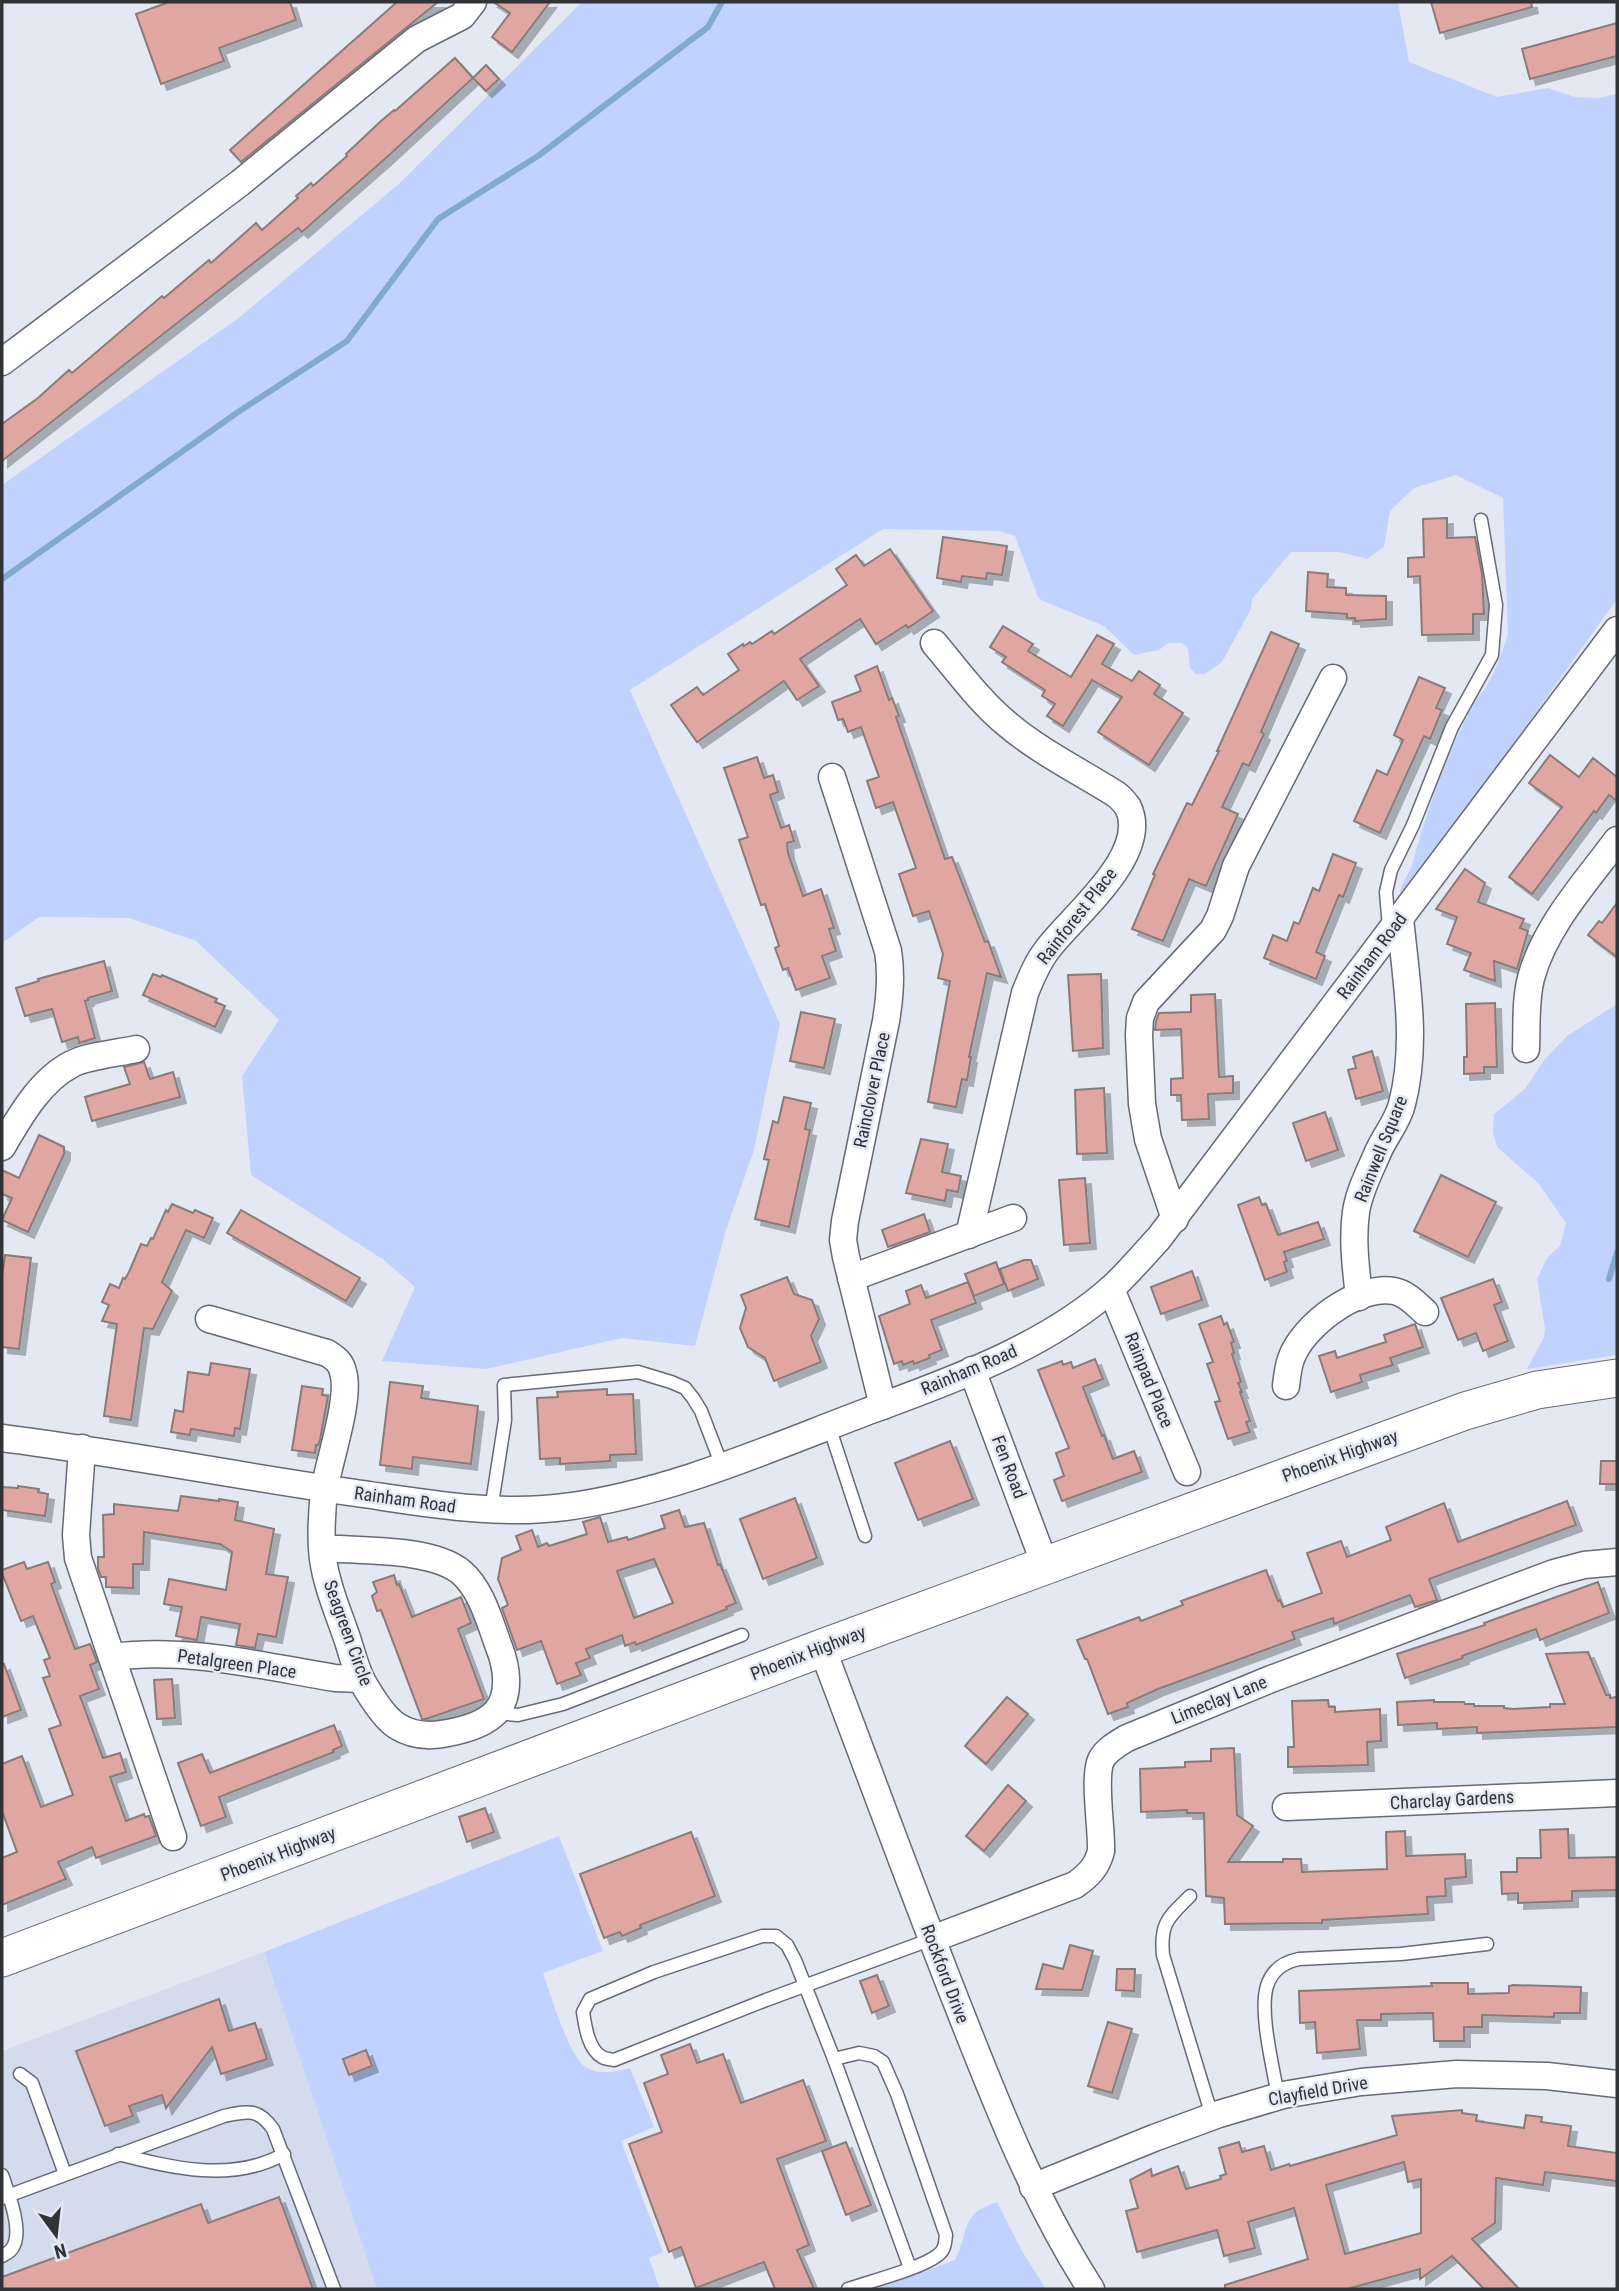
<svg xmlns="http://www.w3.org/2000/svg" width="1619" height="2291" font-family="'Roboto Condensed',sans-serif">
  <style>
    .built { fill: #d4dbed }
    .green { fill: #c2d2ff }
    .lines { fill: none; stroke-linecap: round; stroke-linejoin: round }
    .stream { stroke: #81aacd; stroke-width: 6 }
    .building { fill: #dfa6a2; stroke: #887b7a; stroke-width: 2; fill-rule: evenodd; filter: url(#shadow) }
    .service-casing { stroke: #666a74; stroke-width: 15 }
    .minor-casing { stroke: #666a74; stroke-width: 29 }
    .secondary-casing { stroke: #666a74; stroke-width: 39 }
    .service { stroke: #fff; stroke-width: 12 }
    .minor { stroke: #fff; stroke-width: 26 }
    .secondary { stroke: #fff; stroke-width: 37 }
    .labels { text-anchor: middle; stroke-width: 5; stroke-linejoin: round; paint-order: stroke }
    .street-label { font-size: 18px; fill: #313337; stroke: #e3e8f3 }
  </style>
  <defs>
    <filter id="shadow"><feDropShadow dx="6" dy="6" stdDeviation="0" flood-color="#0004"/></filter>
  </defs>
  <rect width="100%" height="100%" fill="#e3e8f3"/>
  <!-- built -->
  <path class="built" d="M264,1952L377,2289H2V2051Z"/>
  <!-- green -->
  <g class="green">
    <path d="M582,2H1398L1409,62L1497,97L1548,88L1575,97L1597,98L1617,94V599L1404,897L1400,894C1400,884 1409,875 1412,865C1426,813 1447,752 1473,705C1477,697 1484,691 1488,683C1497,667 1503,651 1508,634L1503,498L1456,475L1414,488L1390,511L1384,547L1367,559L1339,552H1291L1252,599L1251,609L1222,662L1205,674H1196L1190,668L1188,648L1182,643H1168L1159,650L1134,655L1104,626L1041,600L1038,597L1015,536L999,531L883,529L630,690L780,1024L754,1150L726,1230L695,1346L622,1338L486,1369L382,1361L415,1287L384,1260L251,1175L242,1076L279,1020L196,941L129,918L39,917L2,943V485L240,317L401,182Z"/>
    <path d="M1617,1004V1355L1527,1369L1544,1337L1545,1329L1537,1279L1547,1258L1560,1246L1566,1223L1539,1184L1497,1147L1493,1132L1494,1114L1525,1089L1544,1060L1567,1036Z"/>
    <path d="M559,1836L603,1951L543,1973C551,1995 569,2058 587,2068C601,2076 616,2071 630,2068L654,2127L621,2141L663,2252L649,2258L660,2289H377L264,1952Z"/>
    <path d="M997,2202L1022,2251L1046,2289H877L955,2260C970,2231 959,2214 997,2202Z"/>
  </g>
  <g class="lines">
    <!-- stream -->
    <g class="stream">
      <path d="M2,579L238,412L347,341L438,219L538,156L708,27L722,2"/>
      <path d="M1609,1279L1617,1252"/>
    </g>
  </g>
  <!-- building -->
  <g class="building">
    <path d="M169,2H290L296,20L219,48L224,61L161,84L136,14Z"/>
    <path d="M397,2H438L241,162L230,150Z"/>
    <path d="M493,2H550L512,52L492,37L510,13Z"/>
    <path d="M1431,2H1531L1532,7L1440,33Z"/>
    <path d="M1617,23V56L1530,79L1522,49Z"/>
    <path d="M455,58L473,78L386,158L302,232L298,228L2,461V424L38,398L69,370L72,373L162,296L164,298L209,260L211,263L256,223L262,230L298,198L296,196L311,183L313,186L347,156L346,154L381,121L394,110L395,111Z"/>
    <path d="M486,65L499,79L486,91L473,78Z"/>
    <path d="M1447,518V538L1475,537L1482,574L1484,614H1473V634L1422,635L1420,576L1408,577V558L1424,557L1423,519Z"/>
    <path d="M943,537L1007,546L1002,575L987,573L986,579L962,576L961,582L937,578Z"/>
    <path d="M890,549L933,611L908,628L906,625L876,644L860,619L800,659L819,686L797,700L784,681L697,742L671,705L697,687L703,695L739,670L728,654L743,644L744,646L750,642L752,644L772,631L774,634L847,585L836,569L856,555L864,566Z"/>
    <path d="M1308,572L1328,574L1327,587L1346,588V595L1386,596V619L1355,621V618H1347V614L1306,611Z"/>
    <path d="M1003,626L1033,644L1028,651L1071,677L1097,635L1114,644L1102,664L1132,681L1139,671L1160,685L1154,694L1183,713L1149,765L1098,732L1122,697L1092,680L1063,726L1047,716L1055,704L1042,696L1045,690L1002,662L1006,657L990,647Z"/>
    <path d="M1271,632L1299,644L1261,732L1264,734L1249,766L1243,763L1222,807L1238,814L1206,886L1189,879L1163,941L1132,929L1155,875L1153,874L1187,803L1192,805L1219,751H1217Z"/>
    <path d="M877,666L889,700L892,698L899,716L896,717L945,859L952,857L980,929L985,942L988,941L1001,977L987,973L969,1057H971L967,1080L962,1079L956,1107L928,1102L950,981L938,978L943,954L929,911L913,916L899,874L916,868L893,802L876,808L867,781L879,777L861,727L848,732L843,719L838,720L832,702L861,691L855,676Z"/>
    <path d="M1419,677L1445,688L1436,708L1442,710L1430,739L1424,736L1380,833L1354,821L1377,770L1387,775L1403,740L1394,735Z"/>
    <path d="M1550,755L1579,777L1593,758L1617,777V801L1609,795L1596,813L1594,811L1532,894L1509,877L1562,807L1529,783Z"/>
    <path d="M757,757L764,778L773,775L778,792L770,795L781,828L789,825L794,841L787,843L788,853L803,896L821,889L834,928L829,929L836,951L822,956L830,978L796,990L788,968L783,970L775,948L779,946L765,904L761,905L739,840L748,837L724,768Z"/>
    <path d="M1333,854L1356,863L1343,897L1339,895L1316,952L1325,956L1316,979L1264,958L1273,935L1287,941L1294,922L1299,924L1313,888L1319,891Z"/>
    <path d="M1465,869L1485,883L1478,902L1524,919L1520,928L1528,931L1517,969L1494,961L1495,981L1464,970L1471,953L1447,944L1457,917L1436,909Z"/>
    <path d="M1617,903V957L1588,935L1599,921L1602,923Z"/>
    <path d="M104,961L112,991L88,998V1000L85,1001L95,1038L79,1043L78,1037L62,1042L52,1009L25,1016L16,988L39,981L38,979Z"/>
    <path d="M153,974L161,977L162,975L183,984L217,999L215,1002L225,1006L215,1027L143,995Z"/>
    <path d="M1101,974L1103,1048L1073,1051L1068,975Z"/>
    <path d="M1215,994L1219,1077L1233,1076V1093L1208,1094L1209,1119L1182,1120L1181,1095H1171V1079L1183,1078L1181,1029L1155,1030L1156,1021L1159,1013L1191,1012V995Z"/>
    <path d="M1495,1003L1497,1067H1484V1073L1464,1074V1057H1467L1466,1004Z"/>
    <path d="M801,1012L835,1019L824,1068L790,1061Z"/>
    <path d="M1372,1051L1383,1091L1356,1099L1348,1070L1356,1068L1353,1057Z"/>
    <path d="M144,1062L150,1079L173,1072L180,1097L92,1121L85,1097L130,1084L124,1067Z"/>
    <path d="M1104,1088L1107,1153L1077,1154L1075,1090Z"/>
    <path d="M784,1097L811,1103L805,1129L810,1130L789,1227L755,1219L769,1160L764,1159L773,1121L778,1123Z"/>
    <path d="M1325,1112L1338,1150L1306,1161L1293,1123Z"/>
    <path d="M39,1135L64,1147V1154L28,1232L2,1220L12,1198L2,1194V1170L19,1178Z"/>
    <path d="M921,1139L948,1144L942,1172L961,1176L958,1192L947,1190L945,1201L906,1193Z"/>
    <path d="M1441,1175L1496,1202L1468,1257L1414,1231Z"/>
    <path d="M1085,1178L1090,1243L1064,1245L1059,1180Z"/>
    <path d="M1259,1197L1262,1205L1266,1204L1278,1235L1318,1222L1324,1239L1284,1252L1287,1261L1284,1262L1287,1272L1265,1280L1238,1205Z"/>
    <path d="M172,1204L193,1213L195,1210L213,1218L204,1238L186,1230L162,1282L172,1291L153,1329L144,1328L131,1420L104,1416L117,1324L102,1321L109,1305L102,1302L110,1284L119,1288L123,1278L125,1279L129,1272L141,1244L147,1246L151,1238L153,1239L166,1210L168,1212Z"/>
    <path d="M241,1210L360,1278L346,1301L227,1233Z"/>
    <path d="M924,1214L930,1232L888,1247L882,1230Z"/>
    <path d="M5,1255L31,1258L19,1349L2,1347V1276Z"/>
    <path d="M1024,1260H1031L1038,1279L1008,1291L1000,1269Z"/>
    <path d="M996,1262L1004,1284L974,1296L965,1274Z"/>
    <path d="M1192,1271L1202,1300L1161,1314L1151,1287Z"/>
    <path d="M787,1277L794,1294L812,1300L819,1319L811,1336L821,1362L774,1381L765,1358L748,1347L740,1328L746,1308L741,1295Z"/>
    <path d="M1493,1279L1502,1302L1494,1305L1508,1341L1483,1351L1476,1333L1458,1340L1441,1298Z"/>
    <path d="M968,1282L976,1303L931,1320L942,1350L929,1355L930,1358L914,1364L913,1361L903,1365L902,1361L894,1364L879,1316L910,1304L906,1291L921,1285L926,1298Z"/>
    <path d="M1221,1316L1224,1325L1227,1323L1234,1342L1231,1343L1234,1353L1232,1354L1241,1382L1238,1383L1242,1392H1240L1250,1421L1246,1422L1250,1432L1228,1439L1215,1402L1220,1401L1207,1364L1213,1362L1199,1324Z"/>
    <path d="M1415,1324L1423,1347L1390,1358L1393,1365L1360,1375L1362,1382L1331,1392L1319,1356L1335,1351L1337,1358L1370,1347L1386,1342L1384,1335Z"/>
    <path d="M1095,1359L1103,1379L1083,1387L1102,1436L1104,1435L1113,1459L1134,1451L1142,1472L1062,1501L1054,1480L1064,1476L1056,1453L1069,1448L1038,1370L1062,1361L1063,1365L1071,1362L1073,1368Z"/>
    <path d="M211,1363L250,1369L240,1429L235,1428L234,1436L191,1429L190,1435L171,1432L175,1410L183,1412L188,1372L209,1375Z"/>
    <path d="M390,1382L423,1386L421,1398L478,1406L471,1464L413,1457L412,1469L380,1465Z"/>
    <path d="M302,1386L323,1389L322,1395L328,1396L320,1440L318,1445H316L315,1453L292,1450Z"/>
    <path d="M607,1389V1395L633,1394L636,1454L610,1455V1461L560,1464V1458L540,1459L537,1398L558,1397L557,1392Z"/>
    <path d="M950,1441L973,1499L918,1520L895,1463Z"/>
    <path d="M1601,1461H1617V1484H1600Z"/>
    <path d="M18,1486L39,1489L38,1492L48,1494L45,1516L2,1510V1487L18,1488Z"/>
    <path d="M181,1496L219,1501V1499L238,1502L235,1520L274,1529L266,1574L288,1577L276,1637L258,1634L255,1648L236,1645L240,1624L201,1617L197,1640L176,1636L182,1607L164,1604L169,1579L226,1590L232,1552L220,1544L144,1532L143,1564H133V1588L106,1587V1577H101L98,1568V1557H104L103,1515L114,1514V1504L178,1511Z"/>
    <path d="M795,1498L817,1558L763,1579L740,1519Z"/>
    <path d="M1567,1501L1576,1525L1429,1579L1437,1600L1415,1607L1410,1595L1334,1624L1333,1618L1292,1632L1295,1639L1158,1689L1127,1703L1128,1707L1108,1714L1087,1659H1085L1077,1640L1139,1617L1141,1621L1183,1605L1181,1601L1266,1570L1278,1601L1280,1600L1283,1607L1322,1593L1307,1553L1341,1541L1347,1557L1391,1540L1386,1527L1444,1503L1458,1542Z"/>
    <path d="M679,1510L685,1527L704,1523L718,1565L720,1564L736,1603L726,1607L727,1609L636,1645L635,1642L625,1646L622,1635L586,1649L590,1658L576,1663L581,1675L557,1684L541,1641L517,1650L502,1608L508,1605L498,1579L502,1558L521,1550L516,1536L532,1530L538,1547L547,1543L549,1546L587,1534L583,1522L600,1517L608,1542L627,1537L628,1540L665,1528L661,1516ZM654,1559L673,1603L634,1618L617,1571Z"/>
    <path d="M24,1562L27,1569L48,1562L55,1582L51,1584L75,1649L90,1644L97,1662L90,1665L99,1689L80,1696L103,1758L120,1753L126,1772L110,1777L126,1821L144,1814L145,1817L149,1816L156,1836L96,1858L92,1847L58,1862L66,1879L2,1905V1858L17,1852L2,1811V1764L22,1756L41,1807L73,1795L49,1729L61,1725L43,1678L50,1676L44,1660L50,1658L33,1616L21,1621L2,1573V1570Z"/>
    <path d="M394,1575L397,1585L399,1584L412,1617L461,1597L471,1623L458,1629L484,1699L426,1719H422L381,1610L377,1611L372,1596L377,1592L373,1582Z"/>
    <path d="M1598,1582L1609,1613L1540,1640L1536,1629L1462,1656L1463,1658L1405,1678L1397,1654L1485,1625L1484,1623Z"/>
    <path d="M1588,1652L1606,1695H1610V1698L1617,1697V1727L1477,1733V1727L1437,1729V1723L1398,1725L1397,1702L1434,1700V1702H1464L1465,1704H1474V1706H1504V1708L1513,1709L1550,1707V1704H1565L1546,1654Z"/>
    <path d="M4,1664L21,1710L2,1717V1665Z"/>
    <path d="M172,1679L175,1718L157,1719L154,1680Z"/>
    <path d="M1007,1697L1028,1714L986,1764L965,1746Z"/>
    <path d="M1328,1700L1329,1707H1335V1712L1380,1709L1381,1741L1367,1742L1368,1765L1288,1767V1747H1294L1292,1701Z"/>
    <path d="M334,1725L342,1746L333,1750L334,1752L219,1797L226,1817L201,1826L178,1763L202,1754L210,1773Z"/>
    <path d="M1234,1748L1237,1815L1253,1826L1228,1862H1283V1859H1301L1302,1872L1387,1869L1386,1832L1405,1831L1406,1856L1465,1854L1466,1877L1445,1879L1446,1896L1427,1897L1428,1914L1322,1920V1923L1225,1924L1224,1898L1206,1896L1204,1813H1187V1810L1141,1812L1140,1769L1185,1767V1762L1211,1761V1749Z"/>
    <path d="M1008,1785L1026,1801L984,1851L966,1836Z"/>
    <path d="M485,1808L494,1832L467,1842L459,1817Z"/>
    <path d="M1568,1829L1569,1858L1617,1857V1890L1572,1891V1901L1518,1903V1893L1502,1894L1501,1872H1517V1858H1541L1540,1830Z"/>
    <path d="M691,1832L715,1896L640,1925L641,1928L622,1936L620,1932L604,1938L580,1874Z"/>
    <path d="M1070,1945L1093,1951L1082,1990L1036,1989L1043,1964L1063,1969Z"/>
    <path d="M1117,1969H1135L1134,1991L1116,1990Z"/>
    <path d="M877,1975L889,2006L872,2013L860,1981Z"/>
    <path d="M1431,1983H1468V1994L1509,1993V1986L1513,1985L1581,1987L1580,2013H1554V2017L1482,2015V2027H1464V2041H1434L1433,2013L1381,2014V2020H1357L1360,2049L1317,2053L1315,2022L1300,2023L1299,1991L1432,1986Z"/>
    <path d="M219,1999L229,2031L255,2023L267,2059L221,2074L212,2047L166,2108L162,2095L129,2106L133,2116L105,2126L76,2051Z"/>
    <path d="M1108,2022L1132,2029L1112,2093L1088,2086Z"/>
    <path d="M690,2044L697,2063L723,2054L741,2103L803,2080L826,2141L777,2159L809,2245L797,2250L814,2289H775L764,2262L696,2288L681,2247L669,2252L629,2144L662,2132L644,2083L668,2074L661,2055Z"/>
    <path d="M366,2050L372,2066L349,2075L343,2059Z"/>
    <path d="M1462,2110V2113L1477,2115L1476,2121L1524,2128L1526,2115L1542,2117L1541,2122L1571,2126L1568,2146L1617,2153V2181L1545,2172L1543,2185L1496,2178L1495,2223L1472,2239L1519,2289H1484L1452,2256L1420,2279V2269L1347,2289H1225V2285L1308,2259L1294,2208L1248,2222L1255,2248L1224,2256L1217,2230L1137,2252L1126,2211L1138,2208L1130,2180L1151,2169L1152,2176L1178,2166L1186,2189L1221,2179L1220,2176L1226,2174L1219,2148L1239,2142L1242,2152L1264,2146L1271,2170L1289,2164L1290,2166L1397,2135L1392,2116ZM1404,2162L1408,2182L1421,2179V2233L1345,2254L1326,2185Z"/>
    <path d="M846,2142L871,2205L846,2215L822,2151Z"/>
    <path d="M279,2197L313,2289H2V2277L201,2204L208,2223Z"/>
  </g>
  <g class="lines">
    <defs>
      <g id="service">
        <path d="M1389,928L1386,892L1391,870L1413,825L1452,727L1492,655L1496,605L1481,520"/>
        <path d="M829,1426L865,1536"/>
        <path d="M491,1510L505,1420L504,1385L638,1372L671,1382L685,1388L693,1398L701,1411L722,1466"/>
        <path d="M495,1713L518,1715L563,1704L742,1635"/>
        <path d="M1190,1896C1168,1918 1160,1923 1163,1955L1212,2116"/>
        <path d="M834,2059L910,2268"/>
        <path d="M20,2074L32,2083L65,2174"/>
        <path d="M1278,2096C1273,2067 1259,2012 1267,1986C1272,1970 1284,1962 1299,1959L1401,1954L1487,1944"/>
        <path d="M118,2154C173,2168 232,2183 284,2154"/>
        <path d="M2,2175C8,2192 22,2228 14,2245C12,2251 7,2253 2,2256"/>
        <path d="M2,2198L224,2116C248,2111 258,2108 273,2129L334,2289"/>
        <path d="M848,2289C871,2281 920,2269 938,2255C945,2250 945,2243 946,2235L897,2094L883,2062L874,2056L859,2053L834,2059L795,1960L787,1945L776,1936H762L654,1972L590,1999L583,2012C585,2025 588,2049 602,2057C605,2059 610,2059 614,2060L766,2000L932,1939"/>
      </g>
      <g id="minor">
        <path d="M2,362L240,183L417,39L462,16L473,2"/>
        <path d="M934,643C957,670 979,701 1007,724C1040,752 1081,772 1117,795C1121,798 1125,803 1128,807C1151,855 1072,916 1047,950C1037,963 1031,978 1025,993L969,1235"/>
        <path d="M832,777L888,951C892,975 890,997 886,1021L845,1221L843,1240L846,1257L883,1406"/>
        <path d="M1526,1049C1527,1026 1525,1001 1531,978C1545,926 1586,882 1617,840"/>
        <path d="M2,1147C19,1118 40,1080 72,1064C86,1056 119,1053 136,1049"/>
        <path d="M1175,1219L1148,1139L1142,1104L1139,1035L1140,1018L1146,1002L1213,930L1220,916L1236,866L1333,678"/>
        <path d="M851,1278L1013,1218"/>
        <path d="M1111,1289L1187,1472"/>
        <path d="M1359,1297C1356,1269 1352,1240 1356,1212C1359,1191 1370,1171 1378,1152C1385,1136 1398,1121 1402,1104C1418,1043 1406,980 1400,918"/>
        <path d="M209,1319L327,1353C335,1358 341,1362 343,1372C351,1397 330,1458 325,1486C322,1506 321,1530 322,1549C324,1581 338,1611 348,1641C352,1654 356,1669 362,1681C370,1695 383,1717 397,1726C413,1736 430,1737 448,1733C464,1730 484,1725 496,1712C511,1695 507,1667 499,1647C490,1623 482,1590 461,1572C432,1548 360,1551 322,1548"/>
        <path d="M972,1370L1045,1565"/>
        <path d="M1286,1386C1287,1377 1288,1367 1291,1359C1302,1326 1358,1284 1394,1291C1406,1293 1416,1304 1425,1312"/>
        <path d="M2,1438C121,1453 238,1476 356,1493C426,1503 495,1516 565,1507C670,1493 768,1449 866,1412C950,1381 1045,1348 1113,1287C1129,1272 1144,1254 1159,1238L1617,630"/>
        <path d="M82,1448L76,1535L78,1558L173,1837"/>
        <path d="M822,1648C867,1766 910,1884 956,2001C995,2100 1033,2199 1091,2289"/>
        <path d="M113,1657C186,1647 262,1666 335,1678L361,1679"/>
        <path d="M1286,1807L1617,1793"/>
        <path d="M932,1939L1075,1885C1089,1875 1097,1867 1101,1851C1102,1829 1093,1778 1101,1760C1106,1750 1117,1744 1127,1738L1271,1679L1554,1573L1584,1565L1617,1562"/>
        <path d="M1033,2187L1154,2138L1219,2114L1283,2095L1361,2082L1457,2074L1547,2076L1617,2084"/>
      </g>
      <path id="secondary" d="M2,1958L822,1648L1465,1411L1537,1390L1617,1378"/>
    </defs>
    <!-- service casing -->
    <use href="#service" class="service-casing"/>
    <!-- minor casing -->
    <use href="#minor" class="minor-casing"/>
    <!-- secondary casing -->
    <use href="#secondary" class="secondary-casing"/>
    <!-- service -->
    <use href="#service" class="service"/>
    <!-- minor -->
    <use href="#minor" class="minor"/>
    <!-- secondary -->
    <use href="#secondary" class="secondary"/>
  </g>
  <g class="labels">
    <!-- street labels -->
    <g class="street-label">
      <text transform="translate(1077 916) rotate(-52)" y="6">Rainforest Place</text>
      <text transform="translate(1372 956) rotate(-53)" y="6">Rainham Road</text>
      <text transform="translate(872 1090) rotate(-78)" y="6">Rainclover Place</text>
      <text transform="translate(1381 1149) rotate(-68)" y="6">Rainwell Square</text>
      <text transform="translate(969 1370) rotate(-23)" y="6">Rainham Road</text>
      <text transform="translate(1149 1380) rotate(68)" y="6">Rainpad Place</text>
      <text transform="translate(1340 1456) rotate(-20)" y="6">Phoenix Highway</text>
      <text transform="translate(1009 1467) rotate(69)" y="6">Fen Road</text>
      <text transform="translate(405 1500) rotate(8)" y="6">Rainham Road</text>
      <text transform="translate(348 1633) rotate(70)" y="6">Seagreen Circle</text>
      <text transform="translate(808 1653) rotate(-21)" y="6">Phoenix Highway</text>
      <text transform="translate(237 1664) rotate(8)" y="6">Petalgreen Place</text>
      <text transform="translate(1219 1700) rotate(-22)" y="6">Limeclay Lane</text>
      <text transform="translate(1452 1800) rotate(-3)" y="6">Charclay Gardens</text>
      <text transform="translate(278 1854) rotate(-21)" y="6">Phoenix Highway</text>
      <text transform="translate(945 1974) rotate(69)" y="6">Rockford Drive</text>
      <text transform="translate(1318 2091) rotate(-10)" y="6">Clayfield Drive</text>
    </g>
  </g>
  <!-- border -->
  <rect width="1619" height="2291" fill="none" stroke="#313337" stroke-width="7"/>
  <!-- north arrow -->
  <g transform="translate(56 2235) rotate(165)" stroke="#e3e8f3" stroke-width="5" paint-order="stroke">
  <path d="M0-5L12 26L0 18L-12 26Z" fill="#313337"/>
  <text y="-10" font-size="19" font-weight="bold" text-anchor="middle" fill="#313337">N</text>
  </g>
</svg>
